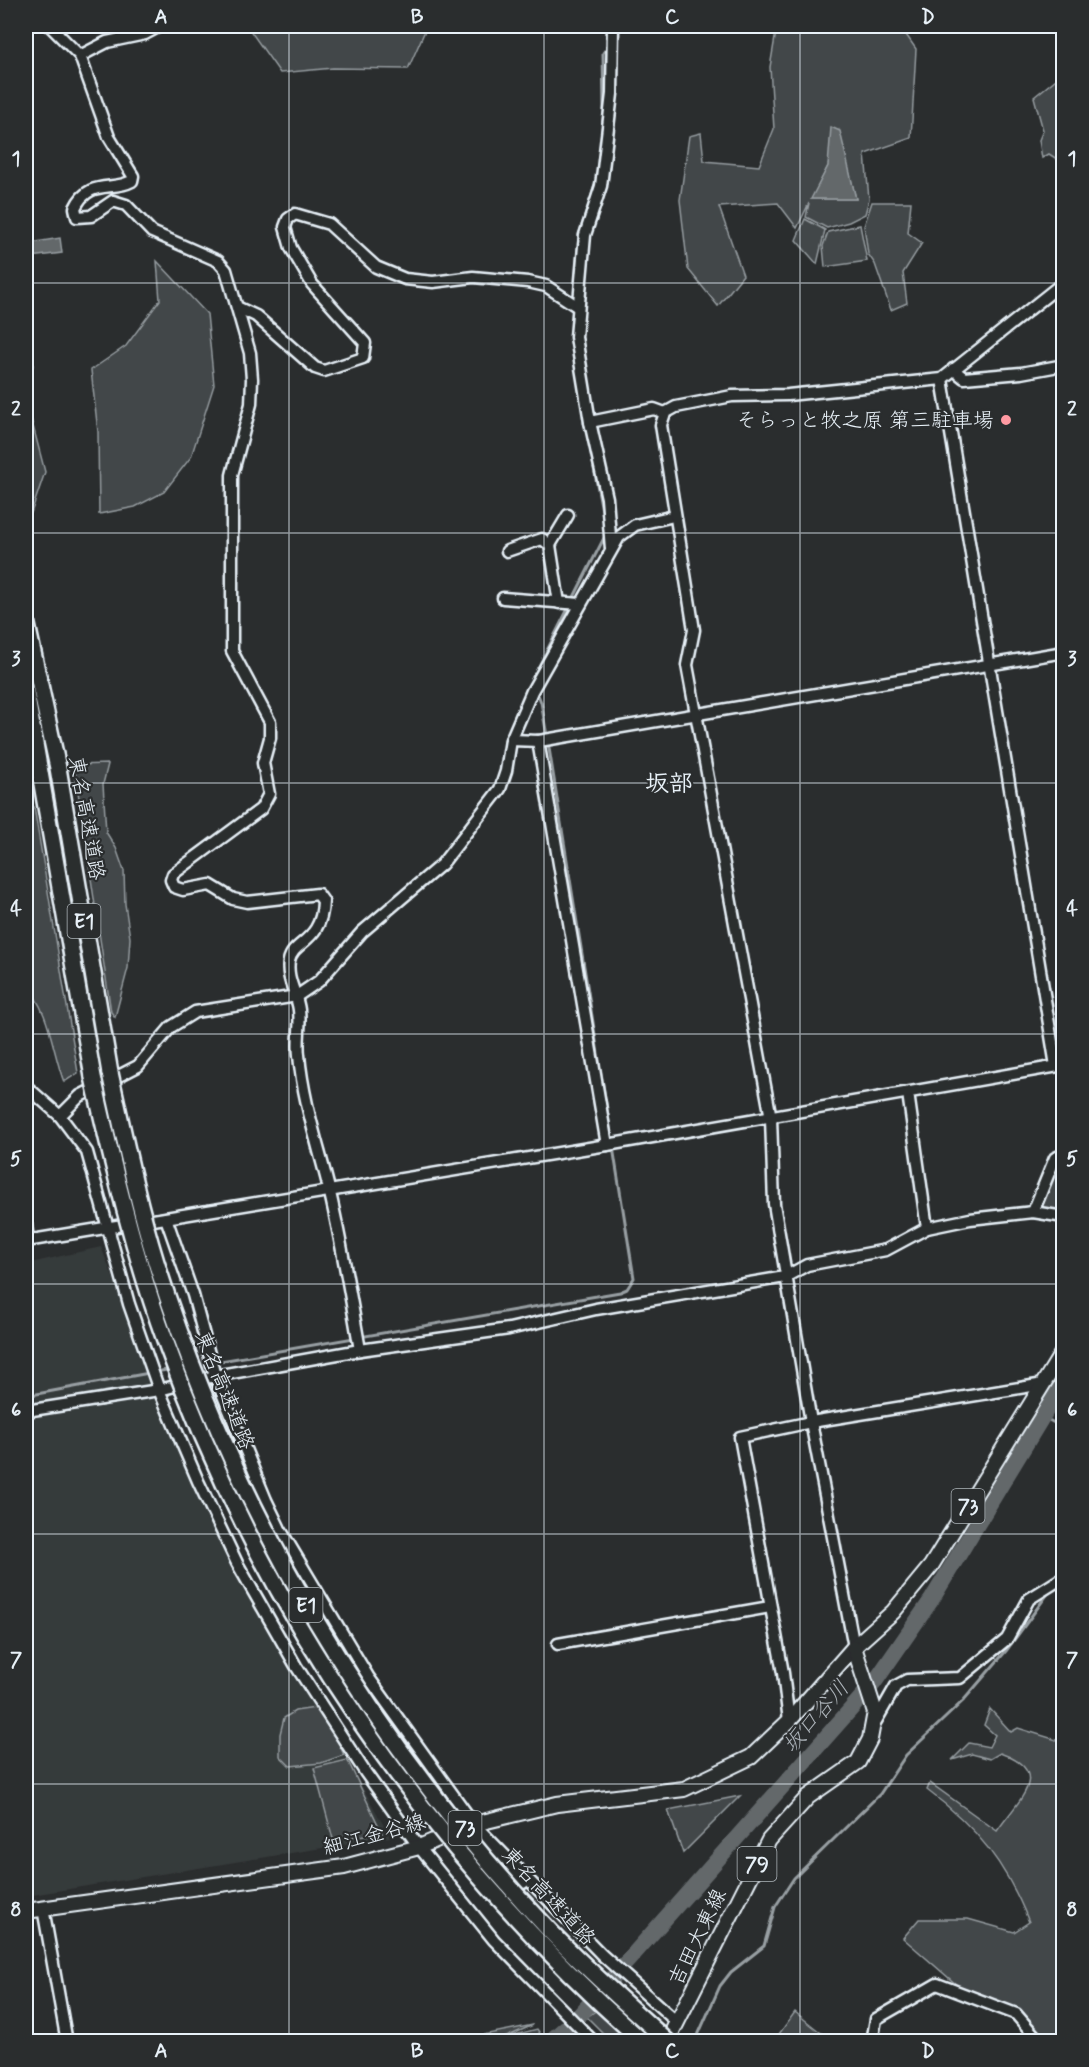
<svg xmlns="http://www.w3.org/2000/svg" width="1089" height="2067" font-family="Mynerve,'Klee One',sans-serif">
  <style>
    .built { fill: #363a3b }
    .green { fill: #424648; stroke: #959ca0; stroke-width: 1.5; fill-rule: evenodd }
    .water { fill: #63686b; stroke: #989fa3; stroke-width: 1.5 }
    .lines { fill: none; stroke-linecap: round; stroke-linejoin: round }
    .stream { stroke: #989fa3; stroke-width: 3 }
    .river { stroke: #63686b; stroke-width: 16 }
    .minor-casing { stroke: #e8f1f8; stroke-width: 15 }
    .major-casing { stroke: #e8f1f8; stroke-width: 18 }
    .highway-casing { stroke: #e8f1f8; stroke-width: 20 }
    .minor { stroke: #2a2d2e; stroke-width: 10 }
    .major { stroke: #2a2d2e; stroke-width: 14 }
    .highway { stroke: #2a2d2e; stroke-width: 15 }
    .highway-bridge-casing { stroke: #e8f1f8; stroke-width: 20; stroke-linecap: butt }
    .highway-bridge { stroke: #2a2d2e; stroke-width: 15 }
    .grid { fill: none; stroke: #e8f1f8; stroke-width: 1.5; stroke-opacity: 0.55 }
    .poi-dot { fill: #ff9aa2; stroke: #2a2d2e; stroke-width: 2 }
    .labels { text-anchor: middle; stroke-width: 4.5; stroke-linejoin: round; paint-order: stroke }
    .shield { fill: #2a2d2e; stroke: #afb6bb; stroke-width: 1.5 }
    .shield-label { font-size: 20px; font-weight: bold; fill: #e8f1f8 }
    .poi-label { font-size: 21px; fill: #e8f1f8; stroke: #2a2d2e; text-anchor: end }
    .street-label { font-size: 21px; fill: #e8f1f8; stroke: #2a2d2e }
    .water-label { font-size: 22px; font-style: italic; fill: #acb3b9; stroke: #2a2d2e }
    .quarter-label { font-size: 24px; font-weight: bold; fill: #e8f1f8; stroke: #2a2d2e }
    .neatline { fill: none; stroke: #e8f1f8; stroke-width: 2 }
    .grid-label { font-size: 20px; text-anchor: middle; font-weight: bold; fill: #e8f1f8 }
  </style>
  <rect width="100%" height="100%" fill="#2a2d2e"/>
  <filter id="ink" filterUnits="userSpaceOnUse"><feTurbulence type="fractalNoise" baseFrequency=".0167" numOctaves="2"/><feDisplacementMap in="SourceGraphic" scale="12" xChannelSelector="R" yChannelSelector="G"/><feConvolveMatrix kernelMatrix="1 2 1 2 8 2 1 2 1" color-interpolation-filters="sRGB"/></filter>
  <g filter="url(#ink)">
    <!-- built -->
    <path class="built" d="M101,1247L159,1390L274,1627L390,1837L26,1896V1264Z"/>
    <!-- green -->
    <g class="green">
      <path d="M247,26H427L408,69L333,68L280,73Z"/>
      <path d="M777,26H900L916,49L911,138L865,154L869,199L865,214L849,222L827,228L806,217L809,203L797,228L778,203L719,207L743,275L718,306L688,269L680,200L689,136L701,133L704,161L759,166L774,129L770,67ZM839,131L856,199H812L828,166Z"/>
      <path d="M1063,46V163L1049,154L1042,158L1039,140L1043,130L1034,97L1061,75L1055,61Z"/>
      <path d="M872,202H911L908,233L922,243L903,273L907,303L891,310L875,264L868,254L864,226Z"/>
      <path d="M805,219L825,230L817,264L796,240Z"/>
      <path d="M860,225L867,261L825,267L823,246L828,232Z"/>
      <path d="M157,261L207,314L214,385L191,457L164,492L135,507L99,514L98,432L91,370L126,346L160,300Z"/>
      <path d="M26,337L31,340L33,366L26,384Z"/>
      <path d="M26,399L45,472L31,513L26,514Z"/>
      <path d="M108,764L103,784L106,832L116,848L124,871L125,904L130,938L128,968L115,1017L111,1012L74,765Z"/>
      <path d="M34,807L78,1073L64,1082C52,1051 50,1010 26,986V811Z"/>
      <path d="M1063,1154V1216L1036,1210L1055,1158Z"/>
      <path d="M322,1707L344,1755L321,1763L290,1766L280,1756V1734L284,1718L295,1711Z"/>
      <path d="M990,1709L1011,1732L1018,1728L1063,1742V2041L1040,2037L1003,2003L957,1985L903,1938L919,1919H968L1014,1932L1029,1922C1006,1864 977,1827 927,1790L930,1783L997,1831C1019,1799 1054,1772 1000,1753L990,1759L972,1754L952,1760L969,1743L989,1747L995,1735L984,1725Z"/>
      <path d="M347,1760L349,1763L382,1833L333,1839L314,1768Z"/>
      <path d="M740,1796L683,1853L668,1810Z"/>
      <path d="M597,2010L632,2041H611L587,2017Z"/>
      <path d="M795,2012L830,2040V2041H774Z"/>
      <path d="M533,2025L504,2038L537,2029L545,2041H453Z"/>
    </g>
    <!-- water -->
    <g class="water">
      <path d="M831,127L840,131L856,199H811L828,166Z"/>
      <path d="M60,238L62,253L31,257L29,243Z"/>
    </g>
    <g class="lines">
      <!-- stream -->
      <g class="stream">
        <path d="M616,35L620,26"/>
        <path d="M574,300L579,235L597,179L604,110L603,53L609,45"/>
        <path d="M572,343L584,416"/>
        <path d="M587,431L603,516"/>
        <path d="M572,601L606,534"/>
        <path d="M534,684L532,680L569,607"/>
        <path d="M536,690L541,702L547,736"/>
        <path d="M215,1362L620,1292L627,1289L634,1278L548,742"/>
        <path d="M155,1372L173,1369"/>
        <path d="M26,1396L149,1373"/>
        <path d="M1043,1417L1064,1428"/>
        <path d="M695,2042L720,1986L731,1972L764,1946L775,1907L794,1878L880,1794L906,1755L963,1701L1006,1651L1049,1592L1064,1584"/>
      </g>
      <!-- river -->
      <path class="river" d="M549,2042L577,2018L874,1683L932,1599L1064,1381"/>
      <defs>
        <g id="minor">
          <path d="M50,26L80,56L109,137L133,176L132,181C112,192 89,178 75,208L77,217L91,216L113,201L126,205L152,232L218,261L226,270L250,353L252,379L251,404L232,475V651L270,722V738L263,763L269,794L261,809L173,874L171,880L174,887L183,890L210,885L233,899L247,902L318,894L323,901C322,943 293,940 289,961C286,979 297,993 299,1010C301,1025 297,1040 299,1055C303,1102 319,1147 330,1193C342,1245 351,1298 360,1350"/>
          <path d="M80,56L107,42L145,34L160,26"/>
          <path d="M239,308L256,316L315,368L324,371L363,358L365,343L312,284L291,248L285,227L288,219L295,214L329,224L376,267L405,279L433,282L473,277L528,282L546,286L578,307"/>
          <path d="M953,369L964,378L1021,373L1064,365"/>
          <path d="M942,379L1056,1066"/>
          <path d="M590,422L654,409L665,413"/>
          <path d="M550,545L568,515"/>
          <path d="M611,549L607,498L590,422L576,337L585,235L601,186L612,94L613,26"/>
          <path d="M507,551L542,539L550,545L559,603"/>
          <path d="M503,598L580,604"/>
          <path d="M511,740L539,741L1064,652"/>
          <path d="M538,741L607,1145"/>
          <path d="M26,1086L60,1116L87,1152L129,1304L159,1390L198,1481L237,1563L296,1666L365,1772L419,1847L494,1940L594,2042"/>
          <path d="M908,1093L927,1228"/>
          <path d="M60,1116L80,1096L138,1066L171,1027L195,1012L297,996L319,981L362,932L442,864L500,789L506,771L511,740L532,691L619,537L635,525L674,516"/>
          <path d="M1033,1212L1055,1158L1064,1154"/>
          <path d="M166,1218L193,1295L215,1376L266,1500L280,1529L369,1678L474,1824L602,1955L678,2023"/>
          <path d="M26,1224L28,1241"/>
          <path d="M26,1241L607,1145L1064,1065"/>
          <path d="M26,1411L159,1390L215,1376L360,1350L509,1329L596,1309L785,1277L807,1265L886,1250L927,1228L970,1219L1033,1212L1064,1217"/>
          <path d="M558,1644L770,1607"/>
          <path d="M854,1647L811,1422L774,1204L771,1118L687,665L694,630L661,425L665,413L676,407L732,396L788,395L942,379L1064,282"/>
          <path d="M789,1721L783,1673L740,1437L811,1422L1044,1384"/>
          <path d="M876,1721L896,1686L907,1680L960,1678L1007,1639L1029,1599L1064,1577"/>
          <path d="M474,1835L523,1883"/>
          <path d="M43,1908L67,2042"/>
          <path d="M872,2042L876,2019L937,1984L1016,2014L1040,2042"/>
        </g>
        <g id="major">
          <path d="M26,1911L344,1867L419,1847L474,1824L557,1804L684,1789L751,1757L789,1721L854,1647L893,1612L931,1566L1064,1350"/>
          <path d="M667,2042L769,1840L808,1797L858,1762L870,1739L875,1712L854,1647"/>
        </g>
        <g id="highway">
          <path d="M26,620L58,768L110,1073"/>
          <path d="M26,692L93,1077"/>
        </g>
      </defs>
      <!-- minor casing -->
      <use href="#minor" class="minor-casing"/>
      <!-- major casing -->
      <use href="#major" class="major-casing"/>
      <!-- highway casing -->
      <use href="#highway" class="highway-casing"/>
      <!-- minor -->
      <use href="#minor" class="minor"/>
      <!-- major -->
      <use href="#major" class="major"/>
      <!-- highway -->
      <use href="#highway" class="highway"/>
      <defs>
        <g id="highway-bridge">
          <path d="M110,1073C124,1136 137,1200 156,1262C235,1513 370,1741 551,1932C588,1971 629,2006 668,2042"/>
          <path d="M93,1077C113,1166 134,1255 165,1340C262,1612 428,1851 643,2042"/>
        </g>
      </defs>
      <!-- highway-bridge casing -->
      <use href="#highway-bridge" class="highway-bridge-casing"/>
      <!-- highway-bridge -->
      <use href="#highway-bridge" class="highway-bridge"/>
    </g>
  </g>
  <!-- grid -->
  <path class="grid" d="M289,26V2042M544,26V2042M800,26V2042M26,283H1064M26,533H1064M26,783H1064M26,1034H1064M26,1284H1064M26,1534H1064M26,1784H1064"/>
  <!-- markers -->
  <circle class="poi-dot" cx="1006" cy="420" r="6"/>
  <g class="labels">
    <!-- shield labels -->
    <g class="shield">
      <rect x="67.5" y="904" width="33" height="34" rx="4.5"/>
      <rect x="951.5" y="1489" width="33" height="34" rx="4.5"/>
      <rect x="289.5" y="1588" width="33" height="34" rx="4.5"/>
      <rect x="448.5" y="1811" width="33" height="34" rx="4.5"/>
      <rect x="737.5" y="1847" width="39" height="34" rx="4.5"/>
    </g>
    <g class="shield-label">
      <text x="84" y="928">E1</text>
      <text x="968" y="1513">73</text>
      <text x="306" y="1612">E1</text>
      <text x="465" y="1835">73</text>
      <text x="757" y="1871">79</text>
    </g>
    <!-- poi labels -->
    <g class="poi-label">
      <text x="994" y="427">そらっと牧之原 第三駐車場</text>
    </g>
    <!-- street labels -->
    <g class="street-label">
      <text transform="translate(87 818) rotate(80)" y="7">東名高速道路</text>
      <text transform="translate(225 1390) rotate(68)" y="7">東名高速道路</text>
      <text transform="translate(374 1834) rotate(-15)" y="7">細江金谷線</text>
      <text transform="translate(549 1896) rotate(47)" y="7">東名高速道路</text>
      <text transform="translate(697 1937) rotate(-64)" y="7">吉田大東線</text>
    </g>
    <!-- water labels -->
    <g class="water-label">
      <text transform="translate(815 1716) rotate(-49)" y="8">坂口谷川</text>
    </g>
    <!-- quarter labels -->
    <g class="quarter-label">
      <text x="669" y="791">坂部</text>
    </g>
  </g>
  <!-- margin -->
  <rect width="1089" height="2067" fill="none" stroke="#2a2d2e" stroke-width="66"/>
  <rect x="33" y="33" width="1023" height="2001" class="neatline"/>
  <g class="grid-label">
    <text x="161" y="23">A</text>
    <text x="417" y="23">B</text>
    <text x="672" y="23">C</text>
    <text x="928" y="23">D</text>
    <text x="16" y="165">1</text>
    <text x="1072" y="165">1</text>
    <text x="16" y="415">2</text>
    <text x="1072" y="415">2</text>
    <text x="16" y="665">3</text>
    <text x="1072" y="665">3</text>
    <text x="16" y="915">4</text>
    <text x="1072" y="915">4</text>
    <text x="16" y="1165">5</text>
    <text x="1072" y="1165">5</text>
    <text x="16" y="1416">6</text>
    <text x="1072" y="1416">6</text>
    <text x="16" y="1666">7</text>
    <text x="1072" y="1666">7</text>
    <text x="16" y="1916">8</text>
    <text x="1072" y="1916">8</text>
    <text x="161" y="2057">A</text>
    <text x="417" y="2057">B</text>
    <text x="672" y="2057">C</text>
    <text x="928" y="2057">D</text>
  </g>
</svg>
